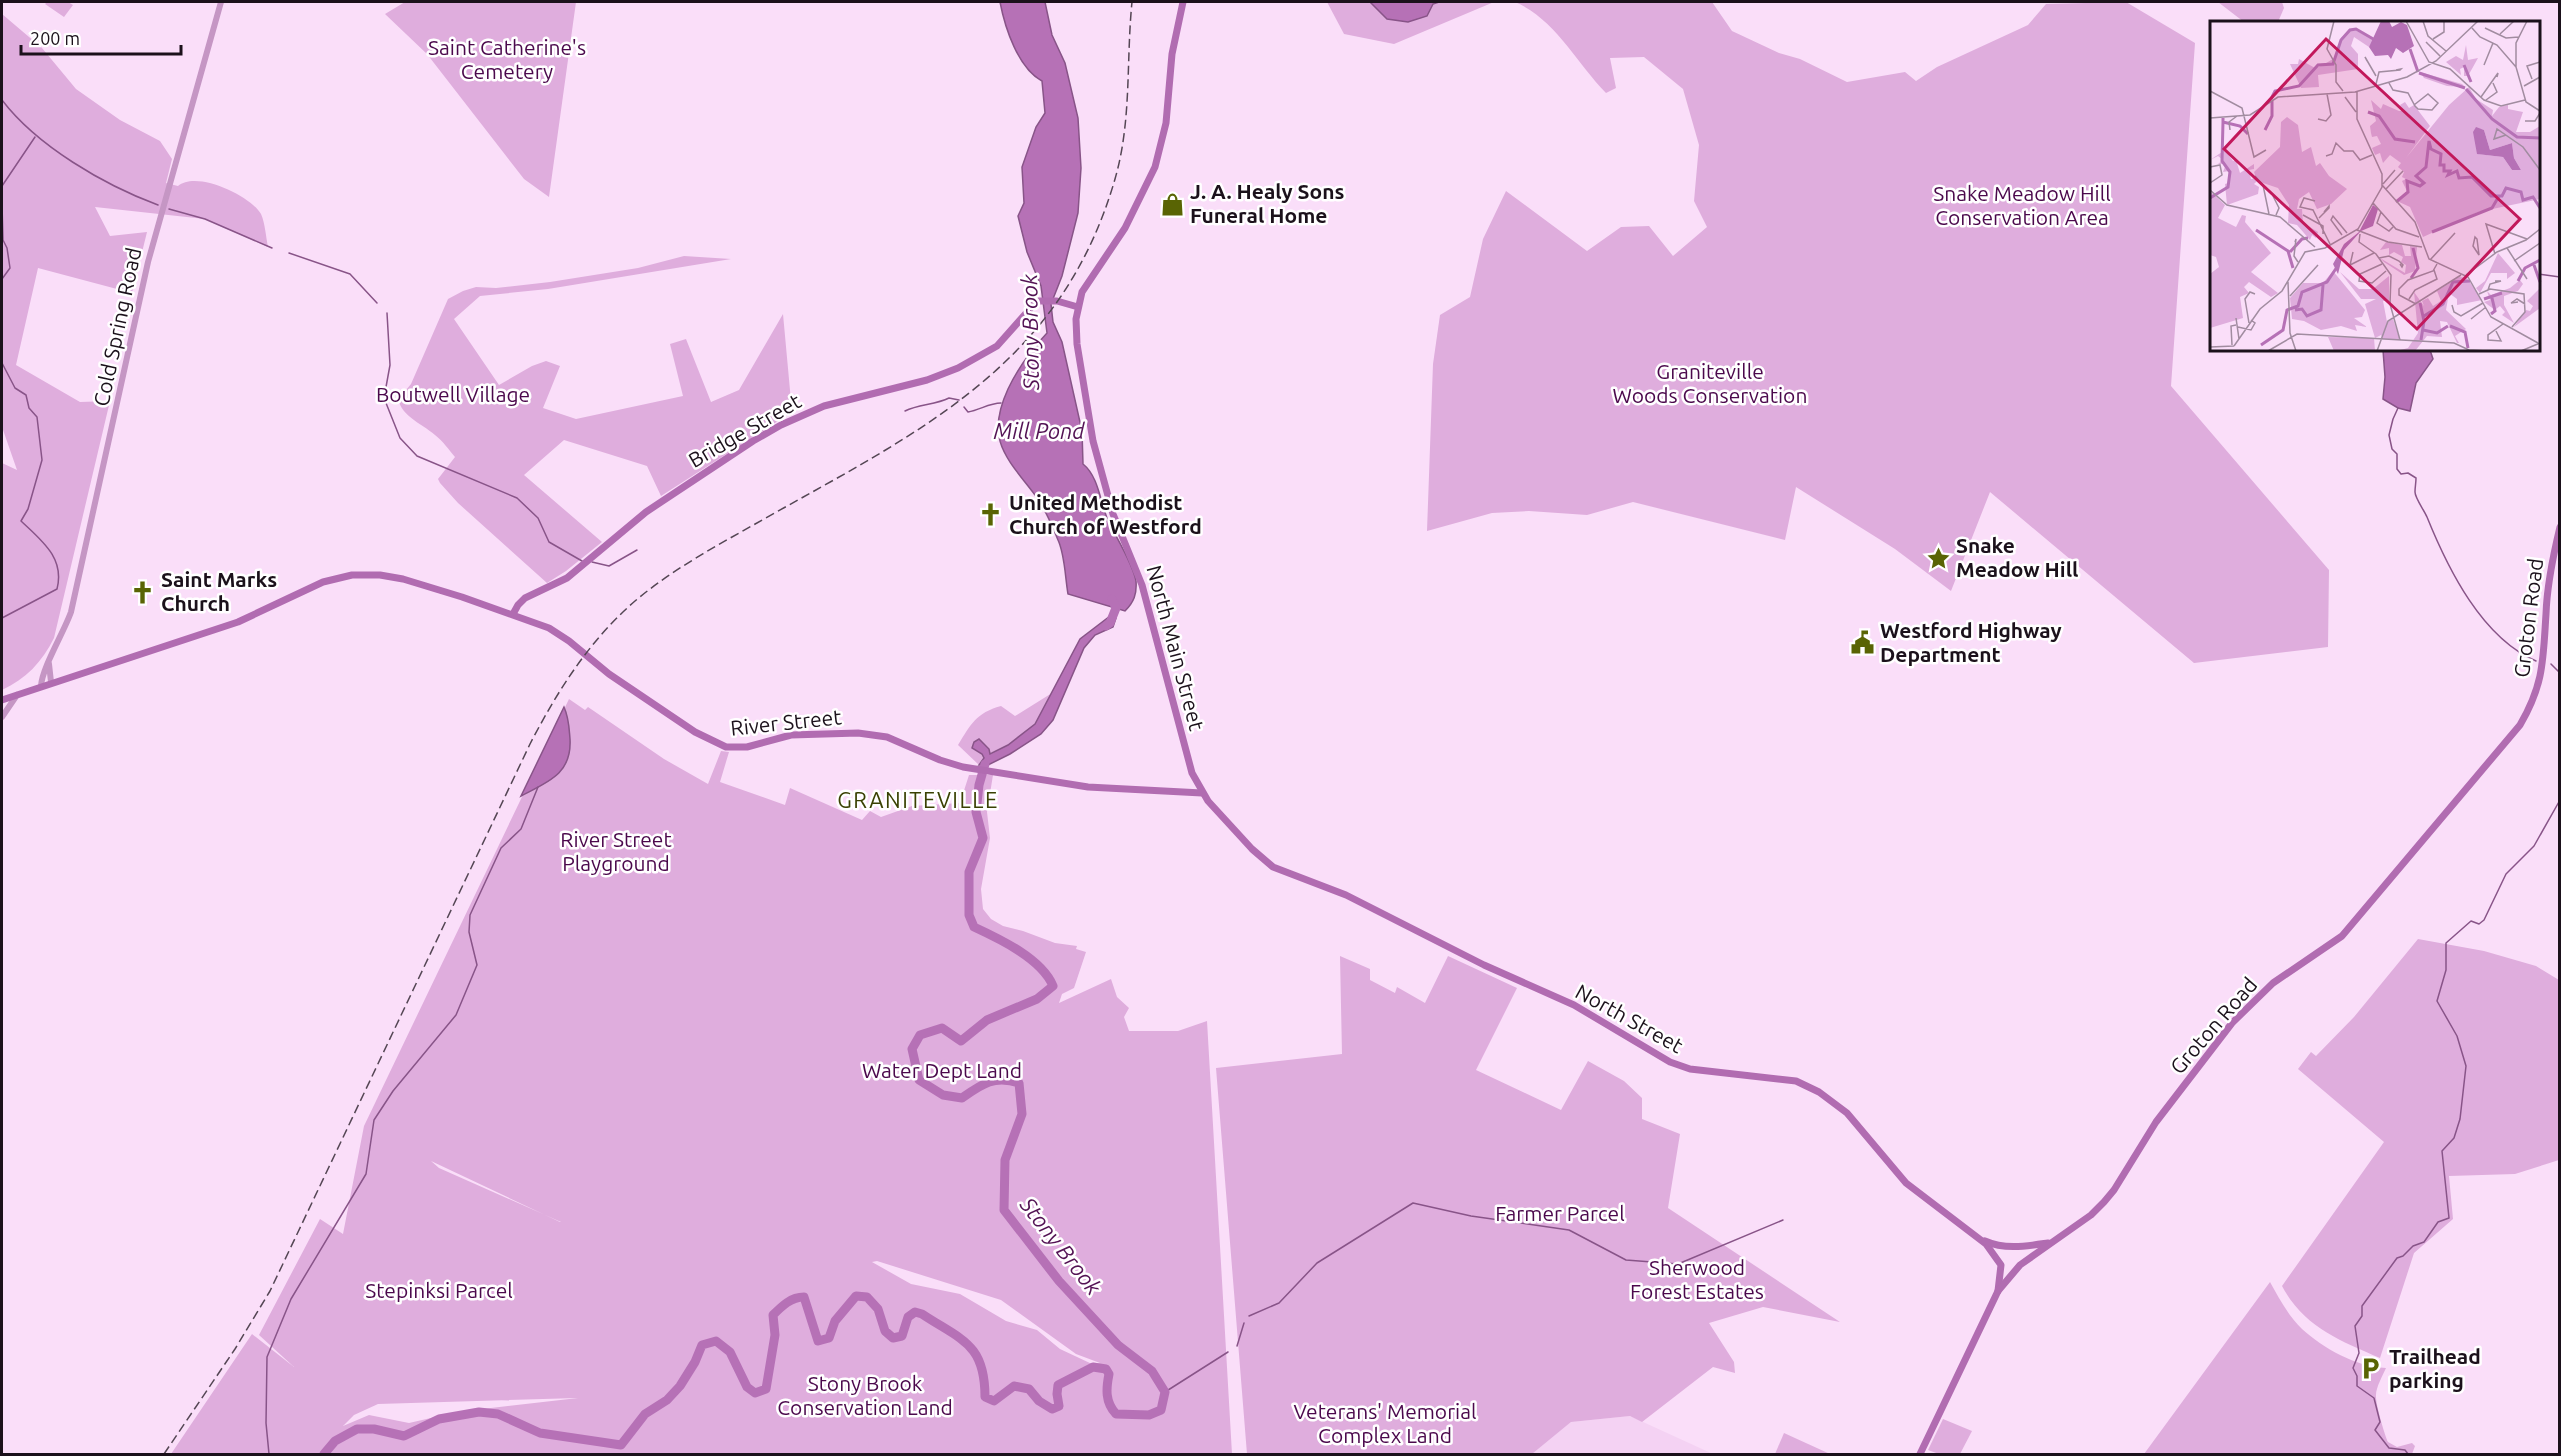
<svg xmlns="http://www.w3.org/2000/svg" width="2561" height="1456" font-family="Ubuntu,sans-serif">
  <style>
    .built { fill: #f4d2f3 }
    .green { fill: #dfaddd; fill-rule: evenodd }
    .water { fill: #b671b6; stroke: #885488; stroke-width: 1.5 }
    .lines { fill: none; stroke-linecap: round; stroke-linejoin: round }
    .stream { stroke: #885488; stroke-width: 1.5 }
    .river { stroke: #b671b6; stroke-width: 9 }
    .tertiary { stroke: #c596c4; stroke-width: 6 }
    .secondary { stroke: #b16cb1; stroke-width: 7 }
    .rail { stroke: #544654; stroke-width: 1.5; stroke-dasharray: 9 4.5; stroke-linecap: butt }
    .labels { text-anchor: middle; stroke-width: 5; stroke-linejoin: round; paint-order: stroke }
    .park-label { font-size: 21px; fill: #4b084c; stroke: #fff }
    .poi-label { font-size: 21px; font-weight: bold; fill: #1b111b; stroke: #fff; text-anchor: start }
    .street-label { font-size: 21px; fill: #1b111b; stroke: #fff }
    .water-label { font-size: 22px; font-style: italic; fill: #531254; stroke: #fff }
    .neighbourhood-label { font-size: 22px; letter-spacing: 1.5px; fill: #3a4103; stroke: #fff }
    .inset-river { fill: none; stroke: #b671b6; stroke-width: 3 }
    .inset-road { fill: none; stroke: #a18ca0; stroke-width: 1.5 }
    .view { fill: #c2185b; fill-opacity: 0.15; stroke: #c2185b; stroke-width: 3 }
    .inset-edge { fill: none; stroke: #1b111b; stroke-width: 3 }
  </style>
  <rect width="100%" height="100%" fill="#fadef9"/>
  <!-- built -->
  <path class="built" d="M1630,1416L1713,1454H1532L1571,1422Z"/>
  <!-- green -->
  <g class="green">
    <path d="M47,2H68L73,5L64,17L45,4Z"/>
    <path d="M405,2H576L549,197L524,179L427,54L385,14Z"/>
    <path d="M1327,2H1494L1394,44L1344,34Z"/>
    <path d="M1515,2H1712L1732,31L1779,53L1800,59L1847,82L1905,72L1916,81L1937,67L2028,25L2046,4L2126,2L2195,43L2171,386L2329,570L2328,647L2194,663L1990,492L1951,591L1895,549L1796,487L1785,540L1633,502L1587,515L1529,511L1492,513L1427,531L1433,364L1440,315L1470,297L1483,239L1506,191L1587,251L1621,227L1649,226L1673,256L1707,227L1694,201L1699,145L1683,89L1644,57L1610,58L1616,88L1606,93C1576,62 1555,19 1515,2Z"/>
    <path d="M2218,2H2282L2284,8L2278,22H2244Z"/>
    <path d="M2,14L42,48L76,89L120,120L160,141L172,159L166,183L178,186C196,170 250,195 261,214C265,223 266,237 268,247L205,219L95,207L110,236L147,232L132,293L38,268L16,365L80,402L110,401L54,638C42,662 26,679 2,690V463L17,470L2,427Z"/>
    <path d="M684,256L731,259L548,289L480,296L454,319L499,385L532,366L546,361L560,366L543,408L576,419L683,396L670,344L686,339L711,402L739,390L783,314L792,412L661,496L647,466L564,440L524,475L602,542L566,571L547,583L458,503L440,483L438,479L455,457C449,450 443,441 435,435C421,423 396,414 398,393L406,390L411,384L448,299L463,291L476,287L496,288L550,282L638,268Z"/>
    <path d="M1052,693C1047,703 1043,716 1036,724C1025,736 997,755 982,754L984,759L979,765L958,745C971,724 976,713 1001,706L1015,716Z"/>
    <path d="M569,699L585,710L588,707L664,759L708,784L721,751L729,752L720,782L785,805L790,788L862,820L870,811L881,817L912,806L960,803L969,775H993L987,812L990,838L981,889L983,909L991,919L1003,926L1023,931L1055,943L1077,946L1076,949L1086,952L1074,988L1062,994L1059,1003L1111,979L1117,997L1129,1008L1124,1017L1129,1031H1178L1207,1021L1232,1454H171L252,1334L294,1367L259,1335L320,1219L343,1234L364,1126ZM431,1161L560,1222H561L439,1168ZM877,1261L1001,1300L1076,1354L1100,1363L1092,1364L1060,1349L1037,1330L1006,1321L960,1294L911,1284L872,1262ZM578,1398L457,1412L409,1423L369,1415L343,1426L354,1415L378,1404Z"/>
    <path d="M2418,939L2484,951L2536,966L2559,980V1160L2515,1174L2449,1176L2453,1219L2414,1253L2380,1358C2339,1340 2304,1327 2282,1286L2384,1142L2298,1069L2311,1052L2316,1056L2354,1017Z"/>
    <path d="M1340,956L1370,969V980L1395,993L1397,987L1425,1003L1448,956L1517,988L1476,1070L1561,1110L1588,1061L1624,1081L1642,1098V1119L1680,1134L1668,1208L1840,1322L1763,1307L1709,1323L1734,1362L1735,1373L1713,1367L1642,1422L1630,1416L1571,1422L1532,1454H1247L1216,1068L1342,1054Z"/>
    <path d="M2270,1282C2279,1298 2289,1317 2302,1329C2323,1348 2356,1367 2386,1368C2383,1375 2376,1387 2376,1395C2375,1402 2385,1436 2388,1442L2397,1447L2412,1443L2415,1446L2412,1454H2144Z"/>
    <path d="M1943,1419L1972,1431L1960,1454H1939L1928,1450Z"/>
    <path d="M1784,1433L1830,1454H1775Z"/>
  </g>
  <!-- water -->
  <g class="water">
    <path d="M1000,2H1045L1052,35L1065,63L1078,118L1081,168L1078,213L1062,276L1051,304L1053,322L1062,342L1082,431L1083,464C1098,476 1100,500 1107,518C1115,536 1133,563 1136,581C1137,594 1134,602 1125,611L1068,594C1065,577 1065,555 1058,540C1052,525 1044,507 1035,495C1005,456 985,439 1008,389C1018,368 1031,350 1047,333L1041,286L1027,252L1018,216L1024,203L1022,167L1036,127L1045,113L1042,81C1018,68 1005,28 1000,2Z"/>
    <path d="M1370,2H1439L1433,4L1427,16L1408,22L1387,19Z"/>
    <path d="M2383,350H2430L2433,359L2416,383L2410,411L2398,408L2383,399L2385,377Z"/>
    <path d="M1110,616L1116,618L1113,627L1095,635L1084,648L1053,720L1041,734L1010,754L988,765H979L984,758L982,754L972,748L974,742L979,739L989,749L990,754L1008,745L1035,724L1080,639Z"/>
    <path d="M564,707C569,718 569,727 570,739C572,774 548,782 521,796Z"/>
  </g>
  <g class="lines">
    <!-- stream -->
    <g class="stream">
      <path d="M2,100C37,146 104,185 158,205"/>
      <path d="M2,186L35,137"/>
      <path d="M2,205L3,240L7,248L10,268L2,279"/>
      <path d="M169,209L205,219L272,248"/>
      <path d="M289,253L350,274L377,303"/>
      <path d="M2538,274L2560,277"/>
      <path d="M387,313L390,365L384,398L400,438L417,456L517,498L538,518L549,542L582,561"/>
      <path d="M2,363L15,388L26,395L29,408L37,417L42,460L28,509L21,521C42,541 65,558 57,589L2,618"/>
      <path d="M964,407L968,412C980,410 989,403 1001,403"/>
      <path d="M2398,408L2393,419L2389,435L2392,449L2397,454V469L2401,474L2408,473L2416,478C2416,483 2415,487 2415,492C2415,498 2424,510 2427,517C2448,569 2482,638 2536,661"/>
      <path d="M905,411C919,404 935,405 949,398L959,400"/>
      <path d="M592,562L609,566L637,550"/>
      <path d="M2551,664L2560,673"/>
      <path d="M1249,1316L1279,1303L1317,1263L1413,1203L1471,1216L1569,1230L1626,1260L1678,1264L1783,1220"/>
      <path d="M1237,1346L1244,1323"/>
      <path d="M1165,1392L1228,1352"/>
      <path d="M269,1454L266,1423L267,1357L291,1299L366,1174L374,1120L393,1091L456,1015L477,965L469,932L470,915L501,848L521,829L538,787"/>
      <path d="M2408,1454L2405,1450L2389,1448L2375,1430L2380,1422L2374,1398L2357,1386V1376L2353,1368L2359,1353L2355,1326L2362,1316V1306L2397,1258L2403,1256L2413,1246L2424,1242L2438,1222L2449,1218L2442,1151L2454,1138L2460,1119L2466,1066L2457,1036L2437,1001L2446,970V943L2471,921L2479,924L2484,920L2506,874L2534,846L2560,800"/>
    </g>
    <!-- river -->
    <g class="river">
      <path d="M1106,626L1110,623L1116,608L1112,599"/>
      <path d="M324,1454L335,1441L357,1429H374L404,1436L439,1419L479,1412L498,1414L540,1433L621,1445L645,1414L667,1400L680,1386L695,1362L702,1345L716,1341L730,1352L747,1387L755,1393L766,1389L775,1335L773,1315C782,1306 791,1297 804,1297L818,1341L829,1338L835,1321L856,1296L867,1297L878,1309L885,1331L893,1338L902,1336L908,1317L915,1312L922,1314C961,1340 985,1343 985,1397L994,1401L1014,1386L1029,1389L1039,1401L1052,1409L1059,1406L1057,1394L1058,1385L1093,1367L1106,1369L1109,1374C1106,1389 1105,1402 1116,1414L1149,1415L1161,1410L1165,1392L1152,1371L1118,1345L1059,1281L1004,1210L1005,1160L1022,1114L1019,1083C994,1075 982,1084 962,1098L943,1095L919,1080L912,1049L920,1035L942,1028L961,1041L987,1020L1037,999L1053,986C1042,959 1000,939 974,927L969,915V872L983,838L976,812L979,785L985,764"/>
    </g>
    <!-- tertiary -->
    <g class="tertiary">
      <path d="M49,664L51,682"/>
      <path d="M41,686C42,668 64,632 71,612L148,262L221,2"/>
      <path d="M2,717L17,695"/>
    </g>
    <!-- secondary -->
    <g class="secondary">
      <path d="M1183,2L1172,54L1166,123L1155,167L1125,228L1082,292L1076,319L1077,344L1093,441L1113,514L1142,585L1192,773L1208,801L1252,849L1273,867L1346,895L1484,965L1574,1005L1670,1062L1690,1069L1796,1081L1819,1092L1847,1113L1906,1183L1986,1244L2001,1265L1998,1291"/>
      <path d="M513,614L518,605L525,598L567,578L646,512L753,441L781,425L824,406L927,380L958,368L997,346L1037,301H1057L1078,307"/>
      <path d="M2,700L238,622L323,582L352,575H380L403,579L462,597L549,628L569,641L609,674L695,732L726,747H747L791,735L858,733L887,737L940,760L963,767L1088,787L1202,793"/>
      <path d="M1985,1241C2005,1250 2027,1246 2048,1243"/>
      <path d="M1920,1454L1998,1291L2020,1265L2091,1215L2104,1202L2114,1190L2156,1122L2232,1023L2273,983L2342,936L2520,725C2544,684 2543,660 2546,614C2547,584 2553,556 2560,527"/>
    </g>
    <!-- rail -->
    <path class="rail" d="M164,1454L235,1349L270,1291L530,744C558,690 589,641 635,601C674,568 720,544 764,519C920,431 1061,366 1115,179C1132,120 1126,61 1132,2"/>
  </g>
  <!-- icons -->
  <defs>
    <symbol id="shop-bare" viewBox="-9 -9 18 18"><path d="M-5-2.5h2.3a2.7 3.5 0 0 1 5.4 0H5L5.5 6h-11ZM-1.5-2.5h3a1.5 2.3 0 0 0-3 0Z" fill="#596404" stroke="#fff" stroke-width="2.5" paint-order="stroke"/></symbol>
    <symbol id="church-bare" viewBox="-9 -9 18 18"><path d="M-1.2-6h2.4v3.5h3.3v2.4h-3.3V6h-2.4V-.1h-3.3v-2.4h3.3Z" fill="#596404" stroke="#fff" stroke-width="2.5" paint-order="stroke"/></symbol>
    <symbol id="sight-bare" viewBox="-9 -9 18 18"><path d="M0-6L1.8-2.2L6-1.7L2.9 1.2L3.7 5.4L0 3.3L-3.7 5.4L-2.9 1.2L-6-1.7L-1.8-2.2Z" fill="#596404" stroke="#fff" stroke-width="2.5" paint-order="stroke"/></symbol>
    <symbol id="civic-bare" viewBox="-9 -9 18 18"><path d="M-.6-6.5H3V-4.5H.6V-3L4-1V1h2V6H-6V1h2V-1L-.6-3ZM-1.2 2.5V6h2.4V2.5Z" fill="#596404" stroke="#fff" stroke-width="2.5" paint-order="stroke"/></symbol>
    <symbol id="parking-bare" viewBox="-9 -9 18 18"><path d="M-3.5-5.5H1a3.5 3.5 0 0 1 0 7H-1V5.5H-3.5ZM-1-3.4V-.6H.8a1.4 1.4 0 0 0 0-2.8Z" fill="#596404" stroke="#fff" stroke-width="2.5" paint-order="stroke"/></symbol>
  </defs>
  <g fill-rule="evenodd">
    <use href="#shop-bare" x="1156" y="188" width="33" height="33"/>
    <use href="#church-bare" x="974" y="498" width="33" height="33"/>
    <use href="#sight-bare" x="1922" y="542" width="33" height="33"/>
    <use href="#church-bare" x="126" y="576" width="33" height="33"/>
    <use href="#civic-bare" x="1846" y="626" width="33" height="33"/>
    <use href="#parking-bare" x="2354" y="1352" width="33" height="33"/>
  </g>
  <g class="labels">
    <!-- park labels -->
    <g class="park-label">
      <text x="507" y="55">Saint Catherine's<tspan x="507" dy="24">Cemetery</tspan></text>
      <text x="2022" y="201">Snake Meadow Hill<tspan x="2022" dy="24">Conservation Area</tspan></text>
      <text x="1710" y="379">Graniteville<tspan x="1710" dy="24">Woods Conservation</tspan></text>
      <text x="453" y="402">Boutwell Village</text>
      <text x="616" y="847">River Street<tspan x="616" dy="24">Playground</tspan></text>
      <text x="942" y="1078">Water Dept Land</text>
      <text x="1560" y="1221">Farmer Parcel</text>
      <text x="1697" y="1275">Sherwood<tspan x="1697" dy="24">Forest Estates</tspan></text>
      <text x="439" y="1298">Stepinksi Parcel</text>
      <text x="865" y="1391">Stony Brook<tspan x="865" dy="24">Conservation Land</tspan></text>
      <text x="1385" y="1419">Veterans' Memorial<tspan x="1385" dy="24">Complex Land</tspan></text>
    </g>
    <!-- poi labels -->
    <g class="poi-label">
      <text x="1190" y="199">J. A. Healy Sons<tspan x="1190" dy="24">Funeral Home</tspan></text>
      <text x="1009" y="510">United Methodist<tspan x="1009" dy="24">Church of Westford</tspan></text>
      <text x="1956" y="553">Snake<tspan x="1956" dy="24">Meadow Hill</tspan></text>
      <text x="161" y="587">Saint Marks<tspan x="161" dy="24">Church</tspan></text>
      <text x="1880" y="638">Westford Highway<tspan x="1880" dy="24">Department</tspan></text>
      <text x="2389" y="1364">Trailhead<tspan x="2389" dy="24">parking</tspan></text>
    </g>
    <!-- street labels -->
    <g class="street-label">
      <text transform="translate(118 327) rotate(-78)" y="7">Cold Spring Road</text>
      <text transform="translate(745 431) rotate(-30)" y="7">Bridge Street</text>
      <text transform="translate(2529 618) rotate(-83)" y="7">Groton Road</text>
      <text transform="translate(1175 648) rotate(75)" y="7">North Main Street</text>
      <text transform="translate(786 723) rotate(-6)" y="7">River Street</text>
      <text transform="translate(1629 1019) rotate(29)" y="7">North Street</text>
      <text transform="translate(2214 1026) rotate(-49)" y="7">Groton Road</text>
    </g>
    <!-- water labels -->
    <g class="water-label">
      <text transform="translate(1030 332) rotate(-91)" y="8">Stony Brook</text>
      <text x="1039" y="439">Mill Pond</text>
      <text transform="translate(1061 1246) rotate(52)" y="8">Stony Brook</text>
    </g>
    <!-- neighbourhood labels -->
    <g class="neighbourhood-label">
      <text x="918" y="808">GRANITEVILLE</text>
    </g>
  </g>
  <!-- overview -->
  <g transform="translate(2210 21)">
    <rect width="330" height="330" fill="#fadef9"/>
    <path d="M143,8L164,19L159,26L144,16L141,25L148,33V48L108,54L109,66L91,67L80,43H88L89,38L105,47L113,44L126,36L131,17ZM256,24L258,39L268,37L258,55H254V46L250,48L251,54L236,41L246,35L253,39ZM210,51L252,63L255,66L237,65L214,57ZM259,66L266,78L283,89L282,95L289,86L298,84V88L313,91L306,111H320L330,105V178L268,191L213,216L200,186L187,180L197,170L192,160L196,158L192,156L194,151L188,146L191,142L180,134L173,142L170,132L165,134L162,127L171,123L167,115L162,116L161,112L160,105L166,100L161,79L171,88L173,83L189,90H194L190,84L195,81L199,87L204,84L220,105L196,137L239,84ZM265,107L274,109L280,129L302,122L304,137L311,149H302L293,136L268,133ZM77,96L88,104L92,131L101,126L106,145L110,142L119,155L137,168L121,183L107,188L99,171L89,178L87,188H92L93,202L108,211L106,217L102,214L100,219L87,204L78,202L79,184L68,167L47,160L44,163L49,166L48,173L17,184L15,163L18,162L19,150L13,151L16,143H8L13,139L8,135L0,139L15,129L23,140L26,139L30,152L44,143V148L39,149L41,158L46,157L44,151L70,126L71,101ZM0,170L15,184L8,197L26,206L32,194L36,195L35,201L61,232L41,251L68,272L61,276L39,261L34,266L39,272L30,276L33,297L0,307V253L9,246L6,236L0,234ZM176,221L192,224L195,235H201L200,225L207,226L205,250L194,254L174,241L170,237L195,252L196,244L191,241L193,236L184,231L179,234V227L170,229ZM288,232L305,252L297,258V252H281L270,272L266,267L275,260ZM123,250L155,289L152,296L144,297L157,306L145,304L147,310L131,305L111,309L94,300L82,298L80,277L93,262H113ZM130,251L149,268H163L179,255V280H173L177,301L183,298L190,319L173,318L171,314L165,317L155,283L166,278H151ZM249,256L257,257L272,279L247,284V278L239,272L236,289L256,308L245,315L249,322H247L237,301L230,300L232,316L217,315L205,330H187L198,327L208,312L204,271L214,285L212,280L218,277L223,285L231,280L227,270ZM310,259L313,263L308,270L294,275V284L304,302L292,294L295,291L290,285L285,289L274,281L280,279L277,270L281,274L300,267ZM330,267V287L304,306L316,289L320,290L323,285L317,280ZM118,316L164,317L165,330H124Z" fill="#dfaddd" fill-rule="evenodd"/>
    <path d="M171,0H179L182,6L191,1L197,4L204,25L193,32L186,27L181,38L178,34L165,35L159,26ZM266,106L274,109L280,129L302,122L304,137L311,149H302L293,136L267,133L263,111ZM163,184L168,188L163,205L151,210L134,229L128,253L123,243L134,223L149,211Z" fill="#b671b6"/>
    <path class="inset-river" d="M200,28L208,51M254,44L261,61M209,52L255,67M256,68L282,98L307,116L330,117M61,78L65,70L89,65L108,44L123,43L131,19L140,9L146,8L165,19M158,91L169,95L185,118L205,121M13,97V101L30,105L38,113M55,109L62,95V80M0,177L18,166L20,151L12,140L13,101M186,181L198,171L197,160L210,165L214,162L206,155L216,146L219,120L221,128L231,133L230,144H234V150H240L238,154L247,150L249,157L262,156L281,175H292L296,167L311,171L313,179L323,176L330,187M46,209L78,230L83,247M222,211L282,187L289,175M80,231L92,218L98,217M324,244L330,261M201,257L208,247L203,227M308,260L315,247L330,239M274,278L292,272M210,282L214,300L211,319M85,289L92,288L97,295L111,289L113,264M281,293L285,290L282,277M214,295L233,283L243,261L260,260M240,305L255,311L258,327M213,309L227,312L238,305M51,324L73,309L77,289L88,285L92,271L117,261L127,246"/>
    <path class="inset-road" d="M124,0L117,28L126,44V61L133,70M196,0L219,41L240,48L274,79L291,85L315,79M213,0L218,15L236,30M317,0L306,22V46L316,81L330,90M262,7L270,16L287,24L306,46M275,7L296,17L309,16M290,13L304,0M223,18L234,11V0M218,23L216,21L230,35M157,40L155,36L166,55M274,44L283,22M322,58L317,45L330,41M179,62L183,69L198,72L205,85L208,88L222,89L228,82L218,73L204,84M166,63L169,51L190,49L191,48L186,49M314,65L330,56M0,70L32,87L44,136L56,129M135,76L146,91M271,76L288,52L287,56M276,79L287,71L283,62M0,97L40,94L68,76L145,71L197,56L226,40L268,0M108,98L116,100L121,94L117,73M315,100H325L330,92M20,109L19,101L27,95M296,114L284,118L287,108L313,126L330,149M116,135L122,133L126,122L134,130H143L150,139L162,134M0,146L10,144L12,154L0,162M45,155L53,164L59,193M173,163L185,149M172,164L205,201L219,238L258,256L281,296L328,322M176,168L193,150M0,169L17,184L70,196L105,226M63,175L69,187L66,194M105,180L94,177L90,186L103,189L120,223M163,182L186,208L209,216M171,191L167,202L179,210L183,206M93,194L113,205V213M109,197L119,187V185L114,191M147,209L178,221L212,226M150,213L149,221L166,233L181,254L180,283L190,319M132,214L121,199L123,195L137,212M265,216L267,218L269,234L263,225ZM85,221L86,218L84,235L88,241M297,227L317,258M143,231L140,244L164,232M285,233L276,203L317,218M169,237L179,235L189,240L193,244L192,246L190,243M220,239L245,212L243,214M304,240L330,222M172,243L150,253L149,260L162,262L176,250M256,254L287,231L316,219L330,208M78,261L80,312L86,330M278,269L280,263L291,260H285M269,273L280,268L314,273L315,291L302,306M80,275L108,244M199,278L205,269L227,258L224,249M308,281L301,282L307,278L315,283M206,283L189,274V268L198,259L223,250L227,243M242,284L244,291L251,295L273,282M26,297L29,318M261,298L276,286M39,302L35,278L40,271L45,273M28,306L41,309L45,302L41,299M286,310L291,320L278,319V314L293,303M22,324L21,305L26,304M24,325L50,288L72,270L95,231L115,227L148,208L172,166V153L147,98V70M0,326L24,325M58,330L87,313L244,322L259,329L277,330M167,330L178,300L251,254M311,330L330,322"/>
    <path class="view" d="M116,18L310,198L207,308L14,128Z"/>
    <rect width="330" height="330" class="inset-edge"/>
  </g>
  <!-- border -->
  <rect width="2561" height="1456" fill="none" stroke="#1b111b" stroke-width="6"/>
  <!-- scale -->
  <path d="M21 45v9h160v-9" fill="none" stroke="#1b111b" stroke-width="3"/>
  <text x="30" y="45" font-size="18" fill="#1b111b" stroke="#ffffff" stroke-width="4.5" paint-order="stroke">200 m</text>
</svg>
